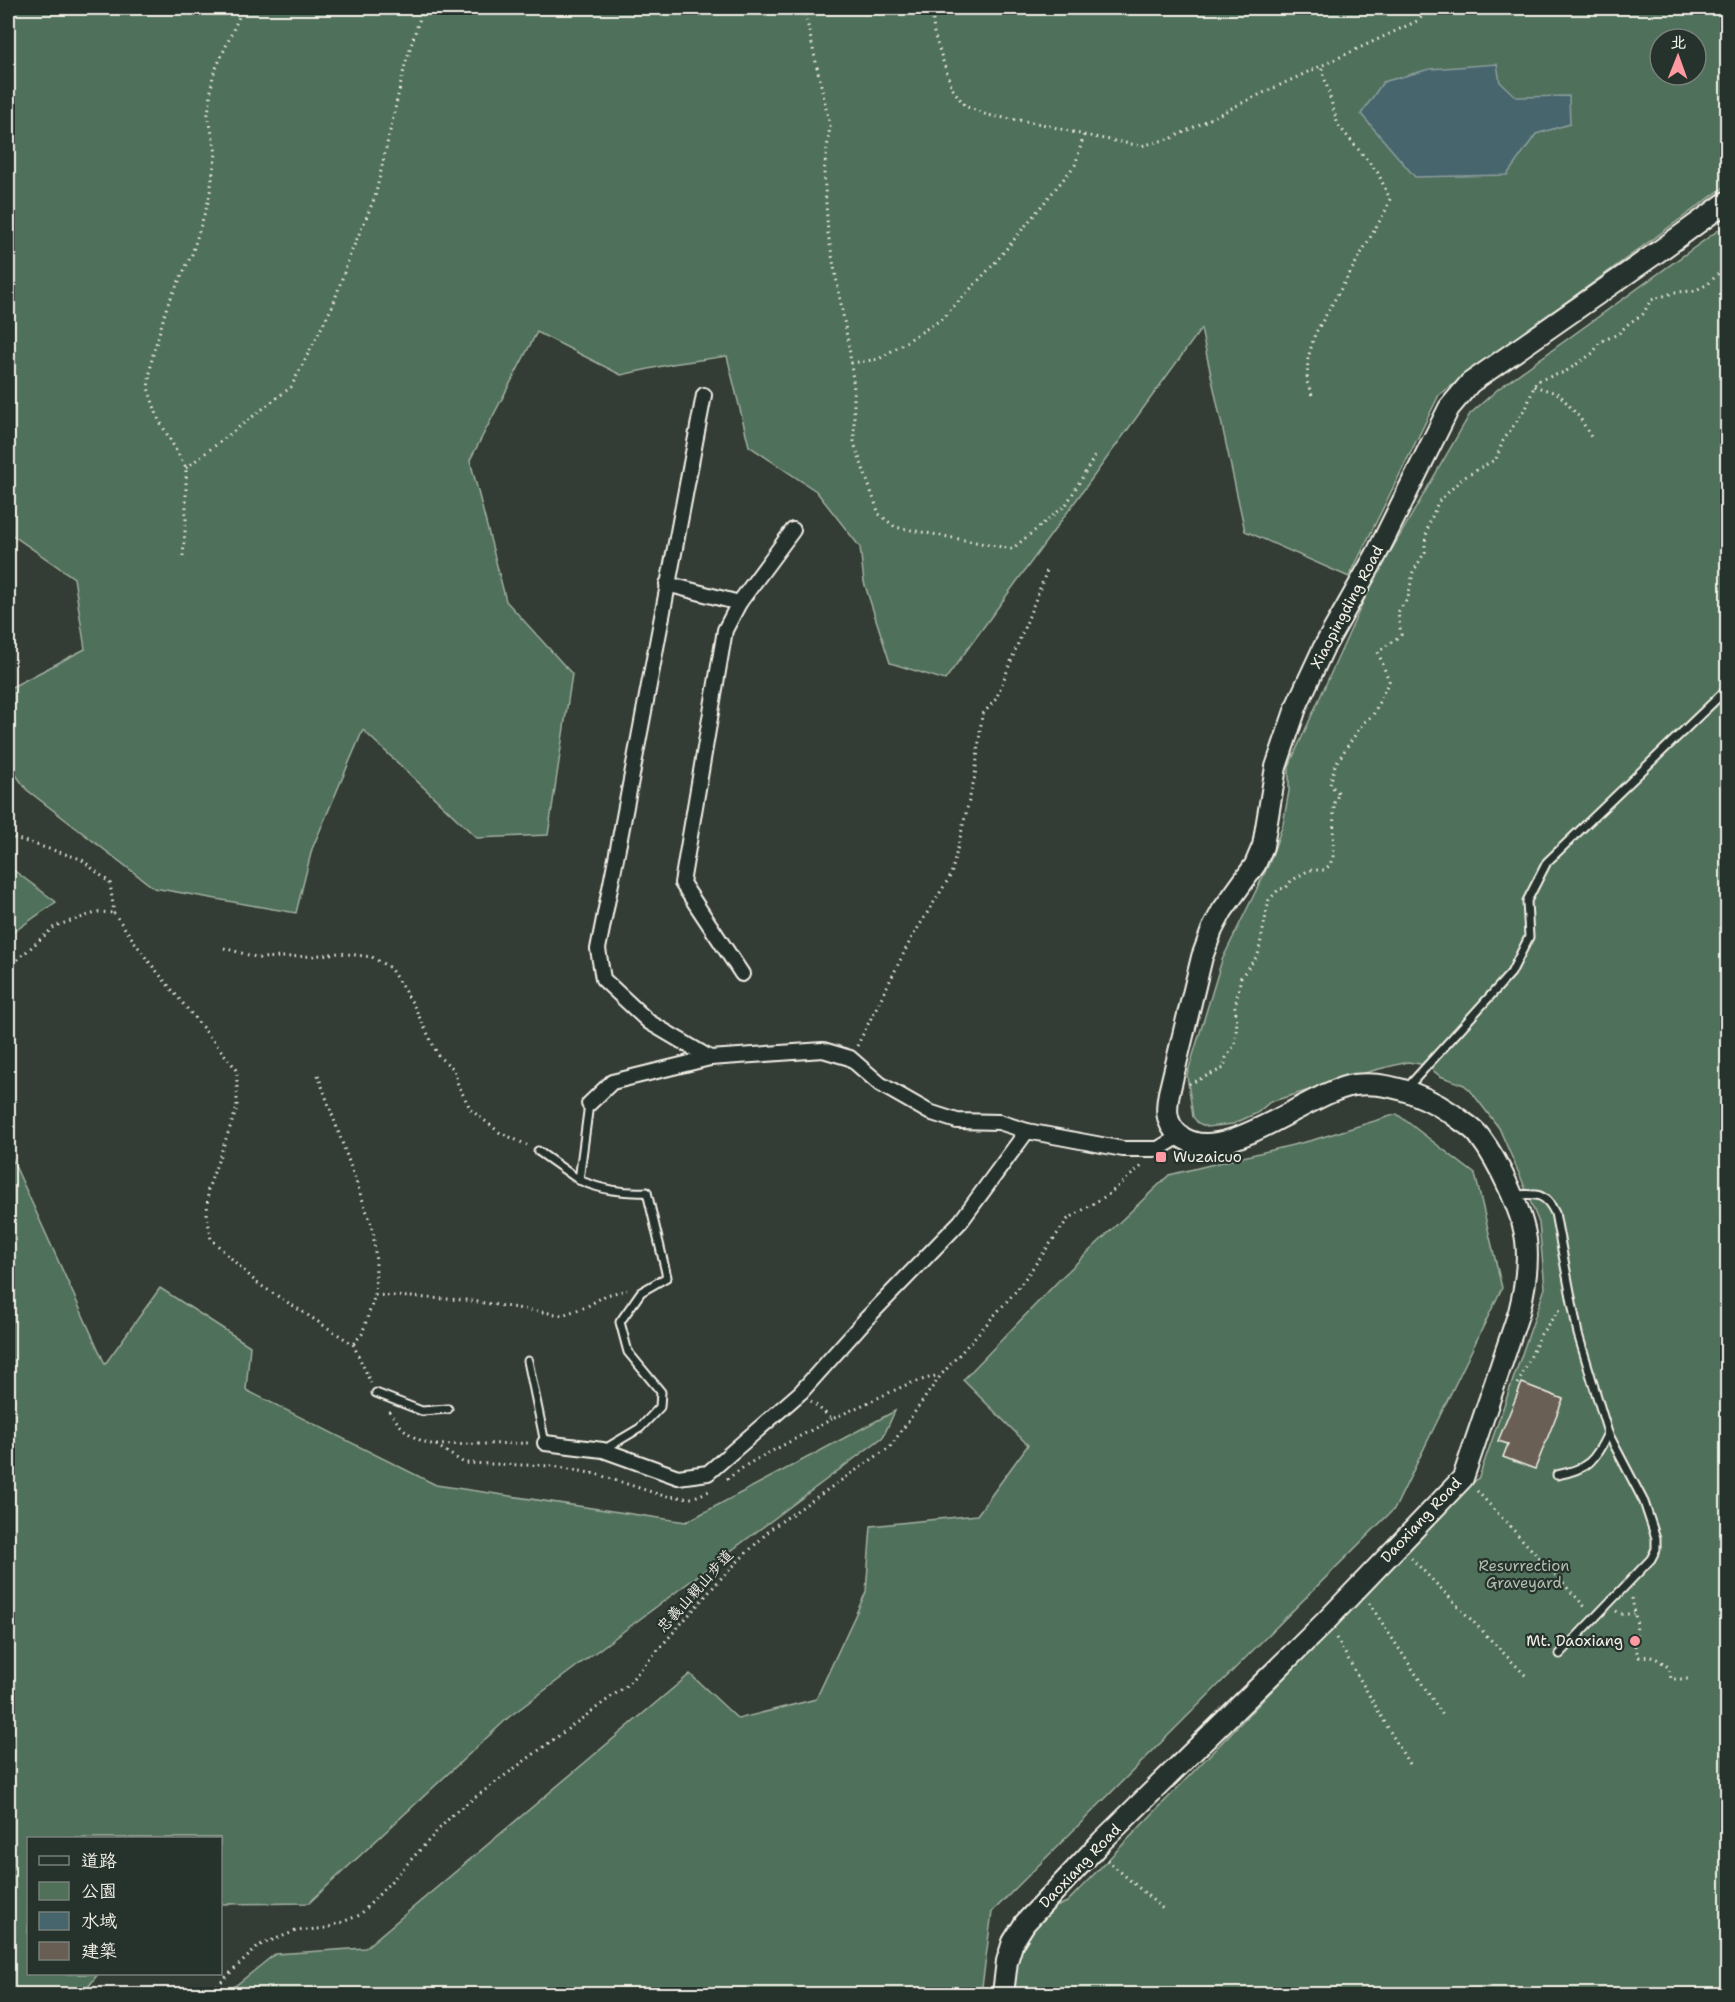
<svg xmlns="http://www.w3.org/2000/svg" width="1735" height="2002" font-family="'Shantell Sans','LXGW WenKai TC',sans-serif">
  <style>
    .green { fill: #50705a; stroke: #a2b0a1; stroke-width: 1.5; fill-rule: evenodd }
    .water { fill: #47656d; stroke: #8c9d9e; stroke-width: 1.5 }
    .building { fill: #695e54; stroke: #f4f1e8; stroke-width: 1.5 }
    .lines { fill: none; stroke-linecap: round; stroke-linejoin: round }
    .lane-casing { stroke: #f4f1e8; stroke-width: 11 }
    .street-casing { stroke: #f4f1e8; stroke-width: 18 }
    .secondary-casing { stroke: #f4f1e8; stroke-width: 24 }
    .path { stroke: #f4f1e8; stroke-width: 3; stroke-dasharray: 1.5 4.5; stroke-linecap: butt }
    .lane { stroke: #26332d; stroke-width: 7 }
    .street { stroke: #26332d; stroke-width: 14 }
    .secondary { stroke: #26332d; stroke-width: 20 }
    .poi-dot { fill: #ff9aa2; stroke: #26332d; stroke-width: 2 }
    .labels { text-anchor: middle; stroke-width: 4.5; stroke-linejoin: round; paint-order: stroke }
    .street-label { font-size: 15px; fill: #f4f1e8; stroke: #26332d }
    .poi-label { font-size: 15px; fill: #f4f1e8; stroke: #26332d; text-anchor: start }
    .park-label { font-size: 15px; fill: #b2bdaf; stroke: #26332d }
  </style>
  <rect width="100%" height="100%" fill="#333c35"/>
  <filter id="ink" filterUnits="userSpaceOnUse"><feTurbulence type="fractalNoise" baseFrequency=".0167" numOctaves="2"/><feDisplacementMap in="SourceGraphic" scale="12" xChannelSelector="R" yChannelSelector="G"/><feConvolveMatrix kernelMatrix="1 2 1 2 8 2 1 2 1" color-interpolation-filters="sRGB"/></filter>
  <g filter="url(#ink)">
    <!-- green -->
    <g class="green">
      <path d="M8,8H1727V185L1439,395L1349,577L1245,531L1201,329L945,680L890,663L864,582L860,547L816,491L749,446L727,356L672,364L621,375L537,332L470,460L506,601L572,674L548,835L477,838L363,730L312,849L296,913L154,888L27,790L8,764V689L85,649L74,578L8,532ZM1660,39H1696V75H1660Z"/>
      <path d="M1727,224V1994H1012L1018,1945L1027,1920L1067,1902L1479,1477L1545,1288L1539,1223L1521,1178L1499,1128L1470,1090L1464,1085L1440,1076L1426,1065L1408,1062L1375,1070L1270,1102L1257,1113L1233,1124L1207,1127L1198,1123L1193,1117L1187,1075L1222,960L1269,864L1283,824L1289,791V767L1292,759L1369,589L1470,414L1498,389Z"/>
      <path d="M8,866L56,902L8,936Z"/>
      <path d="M1397,1114L1475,1174L1502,1288L1395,1508L992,1912L981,1994H225L275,1954L365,1948L690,1674L738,1719L816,1699L866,1592L871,1526L977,1515L1028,1445L963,1380L1063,1276L1169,1175L1313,1140Z"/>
      <path d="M8,1150L105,1364L160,1288L250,1346L246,1390L436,1485L686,1522L895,1411L883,1437L509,1717L309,1903L221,1904L220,1838H28V1974H98L83,1994H8Z"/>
    </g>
    <!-- water -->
    <path class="water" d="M1497,64L1500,82L1516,97L1569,96L1570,124L1536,134L1507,175L1415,177L1361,114L1383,82L1430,69Z"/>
    <!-- building -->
    <path class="building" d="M1522,1383L1563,1399L1535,1469L1503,1457L1508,1444L1498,1441Z"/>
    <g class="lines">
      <defs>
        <g id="lane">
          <path d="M1406,1089L1511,973L1529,937L1527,901L1547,862L1728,688"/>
          <path d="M538,1151L579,1180L589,1104"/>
          <path d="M579,1180C602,1190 622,1193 647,1192L667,1277L641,1292L620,1322L628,1352L661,1392L660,1407L640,1428L603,1450"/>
          <path d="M1515,1195C1536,1194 1545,1192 1555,1213L1578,1334L1608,1433L1644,1502L1656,1538V1549L1651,1559L1560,1654"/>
          <path d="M528,1361L545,1443"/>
          <path d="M376,1393L422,1411L448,1409"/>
          <path d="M1557,1475C1588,1469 1595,1461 1608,1433"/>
        </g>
        <g id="street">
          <path d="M704,395L620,838L598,949L603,979L649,1022L710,1058L823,1050L850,1058L880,1084L929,1112L957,1121L999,1122L1027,1131"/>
          <path d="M667,584L739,603L725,630L682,883L742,974"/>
          <path d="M739,603L793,530"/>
          <path d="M589,1104L612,1082L710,1058"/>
          <path d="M545,1443L603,1450L678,1477L708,1473L801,1392L867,1318L961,1221L1027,1131L1123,1149H1158L1180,1136"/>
        </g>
        <path id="secondary" d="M1003,1994L1007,1961L1013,1942L1025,1923L1102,1841L1326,1621L1463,1478L1519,1312C1525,1288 1529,1264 1526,1240C1522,1210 1498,1161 1480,1137C1476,1131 1469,1126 1463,1122C1434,1099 1392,1080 1354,1085C1309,1091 1219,1172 1178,1134C1165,1122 1166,1109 1169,1093L1202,957L1212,930L1222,911L1255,865L1263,846L1276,767L1297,705L1323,649L1376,555L1449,408L1470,383L1662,249L1728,201"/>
      </defs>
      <!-- lane casing -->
      <use href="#lane" class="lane-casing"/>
      <!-- street casing -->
      <use href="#street" class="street-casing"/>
      <!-- secondary casing -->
      <use href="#secondary" class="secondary-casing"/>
      <!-- path -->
      <g class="path">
        <path d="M804,8L830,126L824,172L828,234L849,347L854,389V443L879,514L895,527L1012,549L1066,505L1096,454"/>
        <path d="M932,8L934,34L952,88L965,106L987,115L1042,124L1084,135L1141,146L1172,138L1246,101L1417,21L1432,8"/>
        <path d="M851,363L879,359L942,319L994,264L1075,165L1084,135"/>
        <path d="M1534,386L1559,394L1580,418L1591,437"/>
        <path d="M1312,395L1307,382L1308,358L1315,334L1386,210L1390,199L1378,173L1338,125L1321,66"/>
        <path d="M186,468L291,387L333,305L350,255L375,197L405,65L418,23L425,8"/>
        <path d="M183,556L186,519V468L158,418L148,388L152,358L167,306L192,254L209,199L216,153L208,114L213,75L243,8"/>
        <path d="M8,836L81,859L110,883L114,913L146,958L237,1070V1108L208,1189L207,1215L211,1239L257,1283L353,1344L371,1383"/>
        <path d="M224,948L259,958L312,956L339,953L372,957L390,968L413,1004L439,1057L454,1069L458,1085L471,1110L499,1132L527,1145"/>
        <path d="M8,968L55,926L99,912L114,913"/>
        <path d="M857,1046L911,939L951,875L975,776L982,715L996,699L1048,568"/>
        <path d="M318,1075L373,1229L376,1263L375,1295L362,1334L353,1344"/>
        <path d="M1189,1084L1224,1068L1226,1058L1235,1044L1237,1021L1235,1007L1241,977L1258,955L1269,900L1279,889L1286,888L1291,881L1309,870H1324L1330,865L1333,856L1334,803L1339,793L1330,785L1335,765L1363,723L1373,715L1389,681L1378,652L1401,635L1398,612L1408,598L1413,572L1425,552V542L1428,527L1438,502L1463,478L1496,459L1503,441L1527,406L1536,381L1565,372L1593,353L1600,342L1618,334L1629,323L1643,314L1651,300L1676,292L1694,291L1708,284L1728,264"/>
        <path d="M375,1295L465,1300L562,1315L586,1307L606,1295L627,1290"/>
        <path d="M1518,1384L1541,1334L1558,1311L1562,1310"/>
        <path d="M811,1401L832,1419L908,1384L939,1375"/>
        <path d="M389,1411C401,1429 414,1441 436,1445L531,1443"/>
        <path d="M436,1445L464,1463L553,1466L596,1474L664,1496L692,1498L712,1490"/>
        <path d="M727,1479L748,1464L832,1419"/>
        <path d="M1477,1491L1587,1609"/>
        <path d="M1411,1558L1527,1677"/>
        <path d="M1632,1598L1637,1625L1635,1647L1639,1657C1652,1655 1659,1659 1669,1668L1671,1679H1692"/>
        <path d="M1369,1603L1444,1717"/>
        <path d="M1616,1611L1621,1614H1634"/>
        <path d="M1336,1638L1409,1764"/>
        <path d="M1107,1860L1164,1910"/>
        <path d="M208,1994L260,1945L296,1931L327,1928L360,1915L454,1813L626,1686L724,1575L773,1527L890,1447L941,1375L1016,1291L1068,1219L1109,1194L1143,1165"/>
      </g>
      <!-- lane -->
      <use href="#lane" class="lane"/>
      <!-- street -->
      <use href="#street" class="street"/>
      <!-- secondary -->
      <use href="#secondary" class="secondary"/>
    </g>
  </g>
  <!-- markers -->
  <g class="poi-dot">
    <rect x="1155" y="1151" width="12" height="12" rx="3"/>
    <circle cx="1635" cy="1641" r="6"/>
  </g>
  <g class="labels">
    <!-- street labels -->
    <g class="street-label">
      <text transform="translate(1347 607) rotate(-62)" y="5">Xiaopingding Road</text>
      <text transform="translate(1421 1520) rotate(-47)" y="5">Daoxiang Road</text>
      <text transform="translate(695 1591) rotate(-48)" y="5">忠義山親山步道</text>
      <text transform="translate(1080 1866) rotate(-46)" y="5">Daoxiang Road</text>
    </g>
    <!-- poi labels -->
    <g class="poi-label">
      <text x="1173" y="1162">Wuzaicuo</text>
      <text x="1623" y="1646" text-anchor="end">Mt. Daoxiang</text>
    </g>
    <!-- park labels -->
    <g class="park-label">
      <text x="1524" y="1571">Resurrection<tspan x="1524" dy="17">Graveyard</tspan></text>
    </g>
  </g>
  <!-- margin -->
  <rect width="1735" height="2002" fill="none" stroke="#26332d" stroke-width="30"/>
  <rect x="15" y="15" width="1705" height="1972" fill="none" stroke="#f4f1e8" stroke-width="2" filter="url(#ink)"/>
  <!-- legend -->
  <rect x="27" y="1837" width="195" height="138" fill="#26332d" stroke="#787f78" stroke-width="1.5"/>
  <rect x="39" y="1856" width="30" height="9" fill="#26332d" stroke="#787f78" stroke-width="1.5"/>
  <text x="81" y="1867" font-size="18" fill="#f4f1e8">道路</text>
  <rect x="39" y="1882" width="30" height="18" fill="#50705a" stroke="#787f78" stroke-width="1.5"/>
  <text x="81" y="1897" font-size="18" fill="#f4f1e8">公園</text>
  <rect x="39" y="1912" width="30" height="18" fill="#47656d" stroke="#787f78" stroke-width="1.5"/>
  <text x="81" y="1927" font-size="18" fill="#f4f1e8">水域</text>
  <rect x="39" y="1942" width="30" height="18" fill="#695e54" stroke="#787f78" stroke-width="1.5"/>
  <text x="81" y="1957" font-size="18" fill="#f4f1e8">建築</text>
  <!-- north arrow -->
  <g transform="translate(1678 57) rotate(1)"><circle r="28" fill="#26332d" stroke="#787f78" stroke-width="1.5"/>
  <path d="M0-4.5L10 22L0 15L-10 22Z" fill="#ff9aa2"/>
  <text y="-9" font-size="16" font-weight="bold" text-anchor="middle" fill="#f4f1e8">北</text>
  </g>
</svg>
